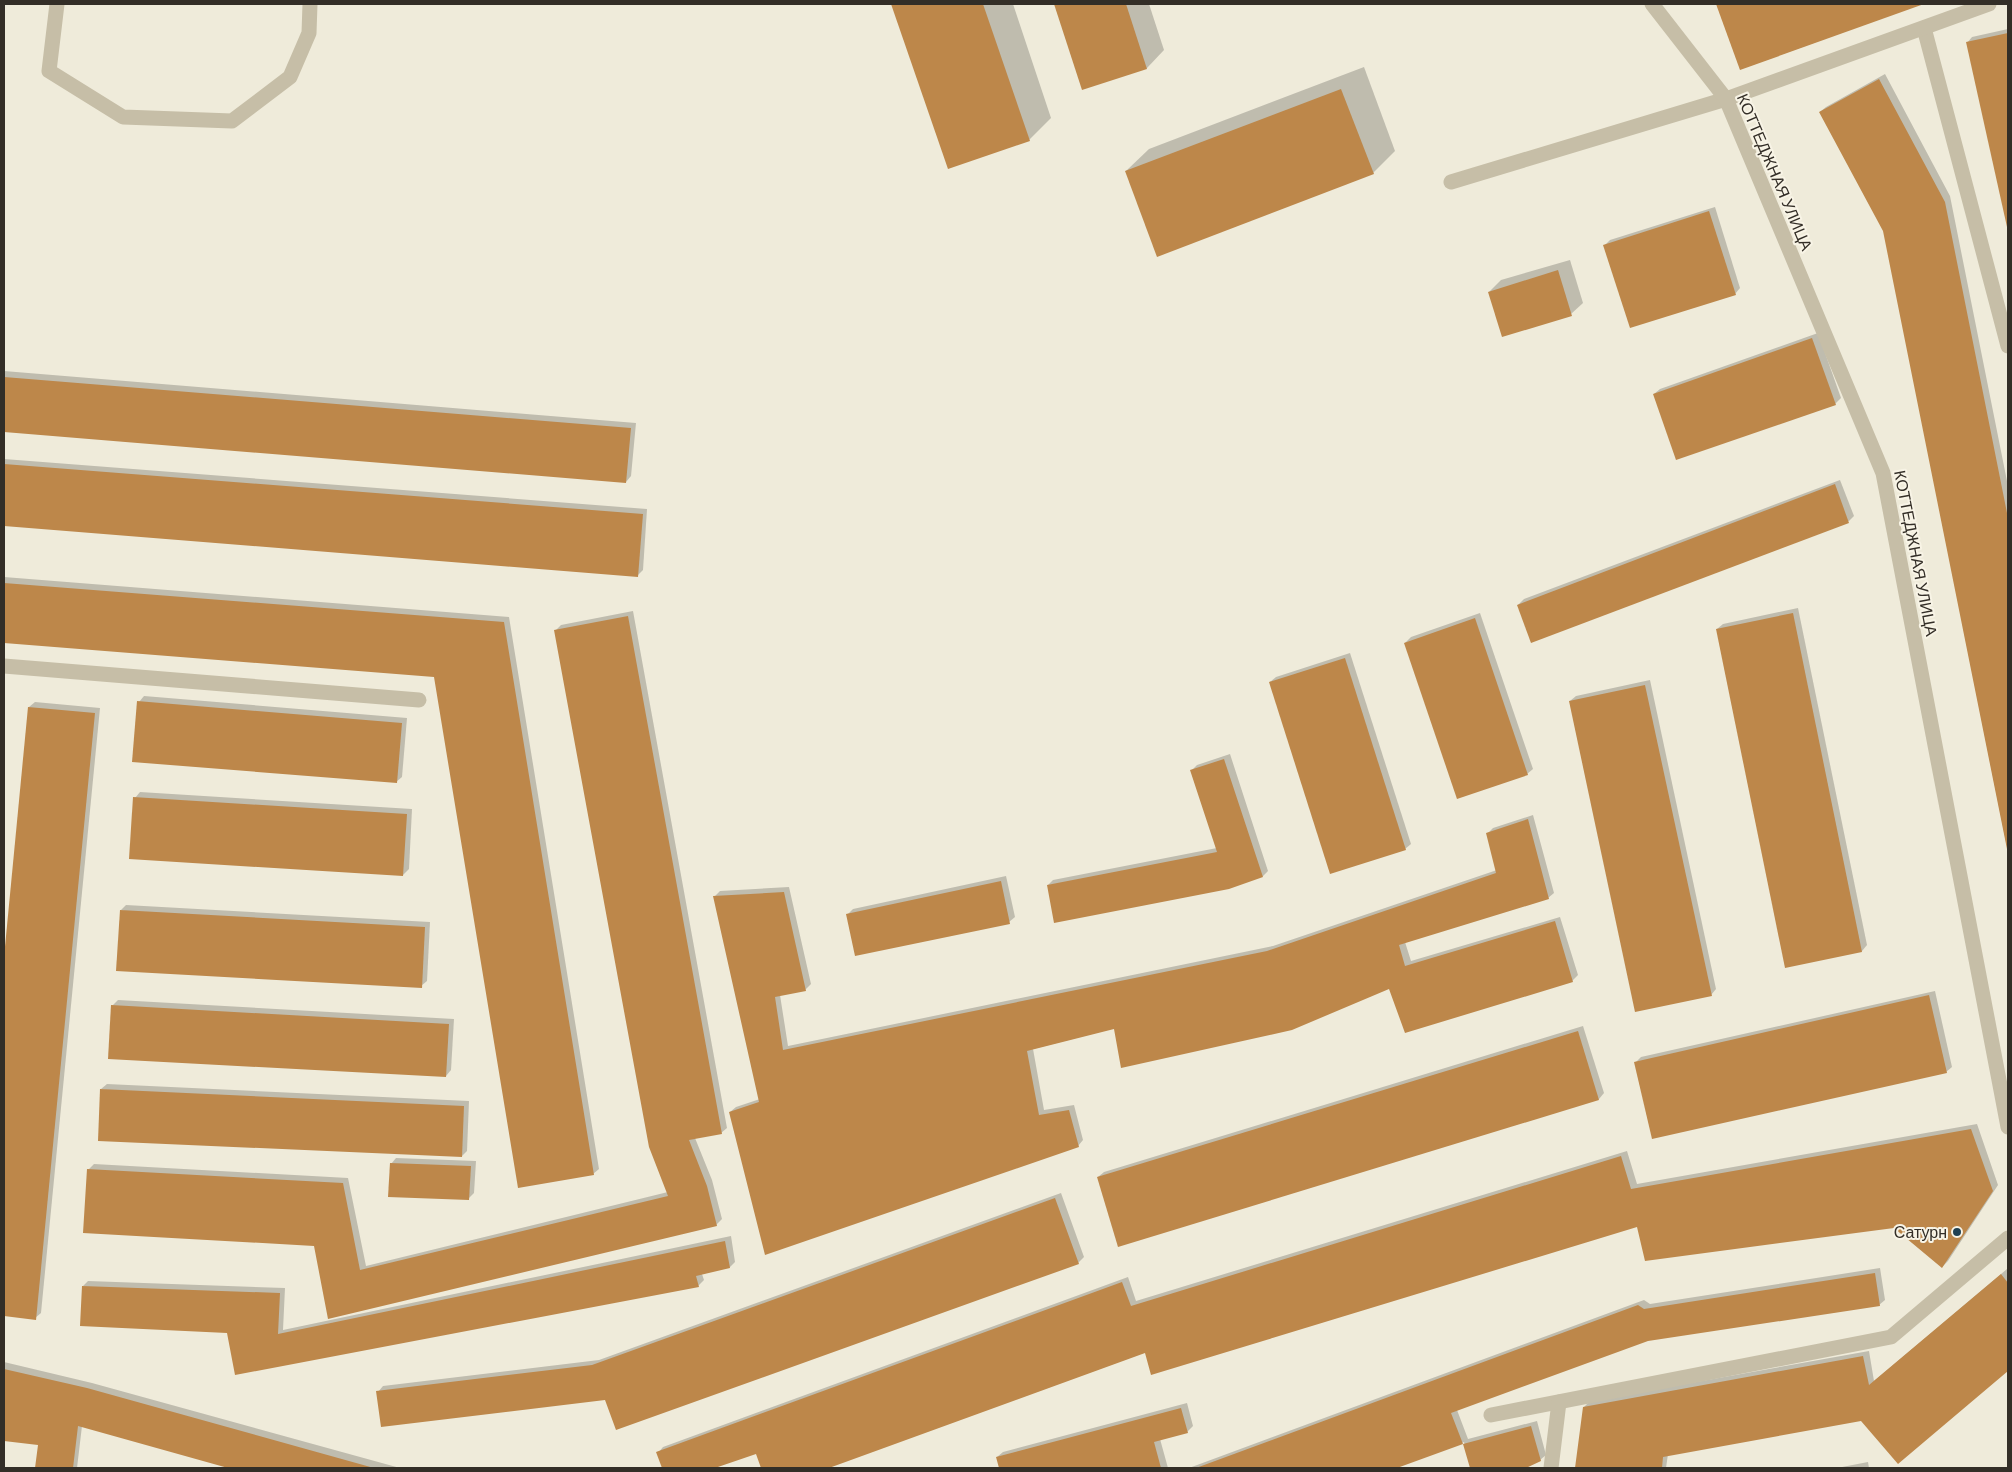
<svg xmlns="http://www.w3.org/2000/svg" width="2012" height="1472" font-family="Barlow,sans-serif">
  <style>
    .shadow { fill: #0003 }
    .building { fill: #bd874a }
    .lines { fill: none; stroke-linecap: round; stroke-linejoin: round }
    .lane { stroke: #c6bea7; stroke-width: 15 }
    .street { stroke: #c6bea7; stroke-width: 15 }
    .poi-dot { fill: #1f4052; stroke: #f8f4e6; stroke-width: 2 }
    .labels { text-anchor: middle; stroke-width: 4; stroke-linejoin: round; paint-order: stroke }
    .street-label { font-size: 16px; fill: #332e27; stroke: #f8f4e6 }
    .poi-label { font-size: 16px; fill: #332e27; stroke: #f8f4e6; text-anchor: end }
  </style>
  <rect width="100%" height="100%" fill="#efebda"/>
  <!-- shadow -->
  <g class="shadow">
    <path d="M892,4H1013L1051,118L1029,140L948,167Z"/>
    <path d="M1055,4H1149L1164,50L1147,68L1083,88Z"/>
    <path d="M1718,4H1921L1741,69Z"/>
    <path d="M2008,29V225L1967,43L1972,37Z"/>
    <path d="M1364,67L1395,151L1373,173L1126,171L1149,149Z"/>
    <path d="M1885,74L1950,196L2008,486V852L1884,231L1820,112L1826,107Z"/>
    <path d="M1715,207L1740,288L1735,294L1604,246L1610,240Z"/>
    <path d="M1570,260L1583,303L1571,314L1489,292L1501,280Z"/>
    <path d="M1818,333L1841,398L1835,404L1654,394L1660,389Z"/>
    <path d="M4,371L636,423L631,476L626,482L4,431Z"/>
    <path d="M4,459L647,509L643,570L637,576L4,525Z"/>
    <path d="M1840,480L1854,516L1849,521L1532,641L1518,605L1524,599Z"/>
    <path d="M4,577L509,617L599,1169L593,1174L435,676L4,642Z"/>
    <path d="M1798,608L1867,945L1862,951L1786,966L1717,629L1723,624Z"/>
    <path d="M633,611L727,1128L721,1133L695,1138L712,1180L722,1219L716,1225L329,1317L315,1245L88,1170L94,1164L348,1178L366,1266L668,1192L556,630L561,625Z"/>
    <path d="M1480,613L1533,769L1527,774L1405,643L1411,637Z"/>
    <path d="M1350,653L1411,844L1405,849L1270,682L1276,677Z"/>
    <path d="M1650,680L1716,989L1711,995L1570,701L1576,696Z"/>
    <path d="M144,696L407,718L402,777L396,782L139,702Z"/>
    <path d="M35,702L100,708L41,1313L35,1318L4,1315V970L29,707Z"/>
    <path d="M1230,754L1268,871L1263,876L1048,885L1053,880L1217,848L1192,770L1197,765Z"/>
    <path d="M140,792L412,809L409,869L403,875L135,798Z"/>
    <path d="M1533,815L1554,893L1548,898L1405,942L1411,961L1560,917L1578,975L1572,981L1390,988L1115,1028L1033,1049L1044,1110L1074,1105L1083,1140L1078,1146L730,1112L736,1107L760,1099L714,897L720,891L789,887L811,984L805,990L780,995L788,1046L1273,946L1497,870L1487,834L1493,828Z"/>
    <path d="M1006,876L1015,917L1009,922L847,915L853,909Z"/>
    <path d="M126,905L430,922L427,981L421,986L121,910Z"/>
    <path d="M1935,991L1952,1067L1946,1072L1636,1062L1641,1057Z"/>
    <path d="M118,1000L454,1019L451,1070L446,1076L112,1006Z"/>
    <path d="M1583,1026L1604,1093L1599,1099L1119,1245L1098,1177L1104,1172Z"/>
    <path d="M107,1084L469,1101L467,1151L462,1156L101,1089Z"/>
    <path d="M1977,1124L1998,1185L1948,1261L1942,1267L1895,1227L1638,1225L1146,1352L826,1468H762L756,1452L712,1468H663L658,1453L663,1447L1128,1277L1136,1301L1627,1151L1637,1184Z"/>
    <path d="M396,1158L476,1161L474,1193L468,1199L391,1164Z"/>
    <path d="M1061,1193L1084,1257L1078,1263L606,1399L378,1392L383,1386L599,1360Z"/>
    <path d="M731,1236L735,1262L730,1267L702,1274L704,1280L698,1286L236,1373L228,1332L83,1286L88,1281L285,1288L283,1330Z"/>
    <path d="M1880,1268L1885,1300L1879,1305L1648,1339L1457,1410L1468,1439L1537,1421L1546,1455L1540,1460L1523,1468H1471L1464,1442L1394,1468H1189L1644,1300L1650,1304Z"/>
    <path d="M2007,1269L2008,1369L1898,1463L1862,1420L1668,1454L1666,1468H1576L1584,1407L1590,1401L1869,1351L1874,1381Z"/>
    <path d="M4,1362L92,1383L400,1468H233L82,1426L77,1468H36L39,1444L4,1440Z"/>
    <path d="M1187,1403L1193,1426L1187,1432L1160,1439L1168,1468H1000L997,1457L1003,1452Z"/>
    <path d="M1868,1462L1869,1468H1837Z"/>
  </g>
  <!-- building -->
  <g class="building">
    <path d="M891,4H983L1030,141L948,169Z"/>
    <path d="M1054,4H1126L1147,69L1082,90Z"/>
    <path d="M1716,4H1924L1740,70Z"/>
    <path d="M2008,33V227H2007L1966,42Z"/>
    <path d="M1879,79L1945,202L2008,518V854L1883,231L1819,112Z"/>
    <path d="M1341,89L1374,174L1157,257L1125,171Z"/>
    <path d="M1709,211L1736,295L1630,328L1603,245Z"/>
    <path d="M1558,270L1572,316L1502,337L1488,292Z"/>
    <path d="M1812,338L1836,405L1676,460L1653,394Z"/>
    <path d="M4,377L631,428L626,483L4,432Z"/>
    <path d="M4,464L643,514L638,577L4,526Z"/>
    <path d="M1835,484L1849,523L1531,643L1517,605Z"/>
    <path d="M4,583L504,622L594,1175L518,1188L434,677L4,643Z"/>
    <path d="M1793,613L1862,952L1785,968L1716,629Z"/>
    <path d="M628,616L722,1134L689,1140L707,1186L717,1226L328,1319L314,1246L83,1233L87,1169L343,1183L360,1270L668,1196L649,1147L554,630Z"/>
    <path d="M1475,618L1528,775L1457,799L1404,643Z"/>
    <path d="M1345,658L1406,850L1330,874L1269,682Z"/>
    <path d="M1645,685L1712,996L1635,1012L1569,701Z"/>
    <path d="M137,701L402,723L397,783L132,762Z"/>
    <path d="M28,707L95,713L36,1320L4,1316V957Z"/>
    <path d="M1224,759L1263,877L1229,889L1054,923L1047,885L1217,852L1190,770Z"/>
    <path d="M133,797L407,814L403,876L129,859Z"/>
    <path d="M1528,819L1549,899L1399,945L1405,966L1555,921L1573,982L1405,1033L1389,989L1292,1030L1121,1068L1114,1029L1027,1051L1039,1115L1069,1110L1079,1147L765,1255L729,1112L759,1102L713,896L784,892L806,991L775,997L783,1050L1267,951L1496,873L1486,833Z"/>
    <path d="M1001,881L1010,924L855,956L846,914Z"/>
    <path d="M120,910L425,927L422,988L116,971Z"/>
    <path d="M1929,995L1947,1073L1652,1139L1634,1062Z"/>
    <path d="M111,1005L449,1024L446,1077L108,1059Z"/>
    <path d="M1578,1031L1599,1100L1118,1247L1097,1177Z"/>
    <path d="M100,1089L464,1106L462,1157L98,1141Z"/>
    <path d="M1971,1129L1993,1191L1942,1268L1894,1228L1645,1261L1637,1227L1151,1375L1145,1353L829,1468H761L756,1454L715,1468H662L656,1452L1122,1282L1131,1306L1621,1156L1631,1189Z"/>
    <path d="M390,1163L471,1166L469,1200L388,1197Z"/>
    <path d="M1055,1198L1079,1264L616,1430L605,1400L381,1427L376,1391L592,1365Z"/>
    <path d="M725,1241L730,1268L696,1276L699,1287L235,1375L227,1333L80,1326L82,1286L280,1293L278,1334Z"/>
    <path d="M1875,1273L1880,1306L1648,1341L1451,1413L1463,1444L1531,1426L1541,1461L1526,1468H1470L1463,1444L1397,1468H1196L1638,1305L1644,1309Z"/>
    <path d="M2001,1274L2008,1283V1371L1898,1464L1861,1421L1663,1457L1662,1468H1575L1583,1407L1863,1356L1869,1385Z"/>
    <path d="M4,1369L87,1388L374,1468H228L78,1426L73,1468H35L38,1445L4,1441Z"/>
    <path d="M1181,1408L1188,1433L1154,1442L1161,1468H999L996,1457Z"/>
  </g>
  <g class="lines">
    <!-- lane -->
    <g class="lane">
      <path d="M57,4L49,71L123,117L232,121L290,77L309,33L310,4"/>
      <path d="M1924,28L2008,346"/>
      <path d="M1451,182L1726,99L1989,4"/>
      <path d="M4,666L419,700"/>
      <path d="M1491,1415L1891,1337L2008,1238"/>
      <path d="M1551,1468L1559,1402"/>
    </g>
    <!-- street -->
    <path class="street" d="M1652,4L1726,99L1883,473L2008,1127"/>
  </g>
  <!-- markers -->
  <circle class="poi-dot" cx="1957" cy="1232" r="5"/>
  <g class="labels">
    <!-- street labels -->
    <g class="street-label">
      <text transform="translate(1775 172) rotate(67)" y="6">КОТТЕДЖНАЯ УЛИЦА</text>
      <text transform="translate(1916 553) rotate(79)" y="6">КОТТЕДЖНАЯ УЛИЦА</text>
    </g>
    <!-- poi labels -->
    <g class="poi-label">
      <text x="1947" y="1238">Сатурн</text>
    </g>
  </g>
  <!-- border -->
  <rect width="2012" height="1472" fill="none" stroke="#332e27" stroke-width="10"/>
</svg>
